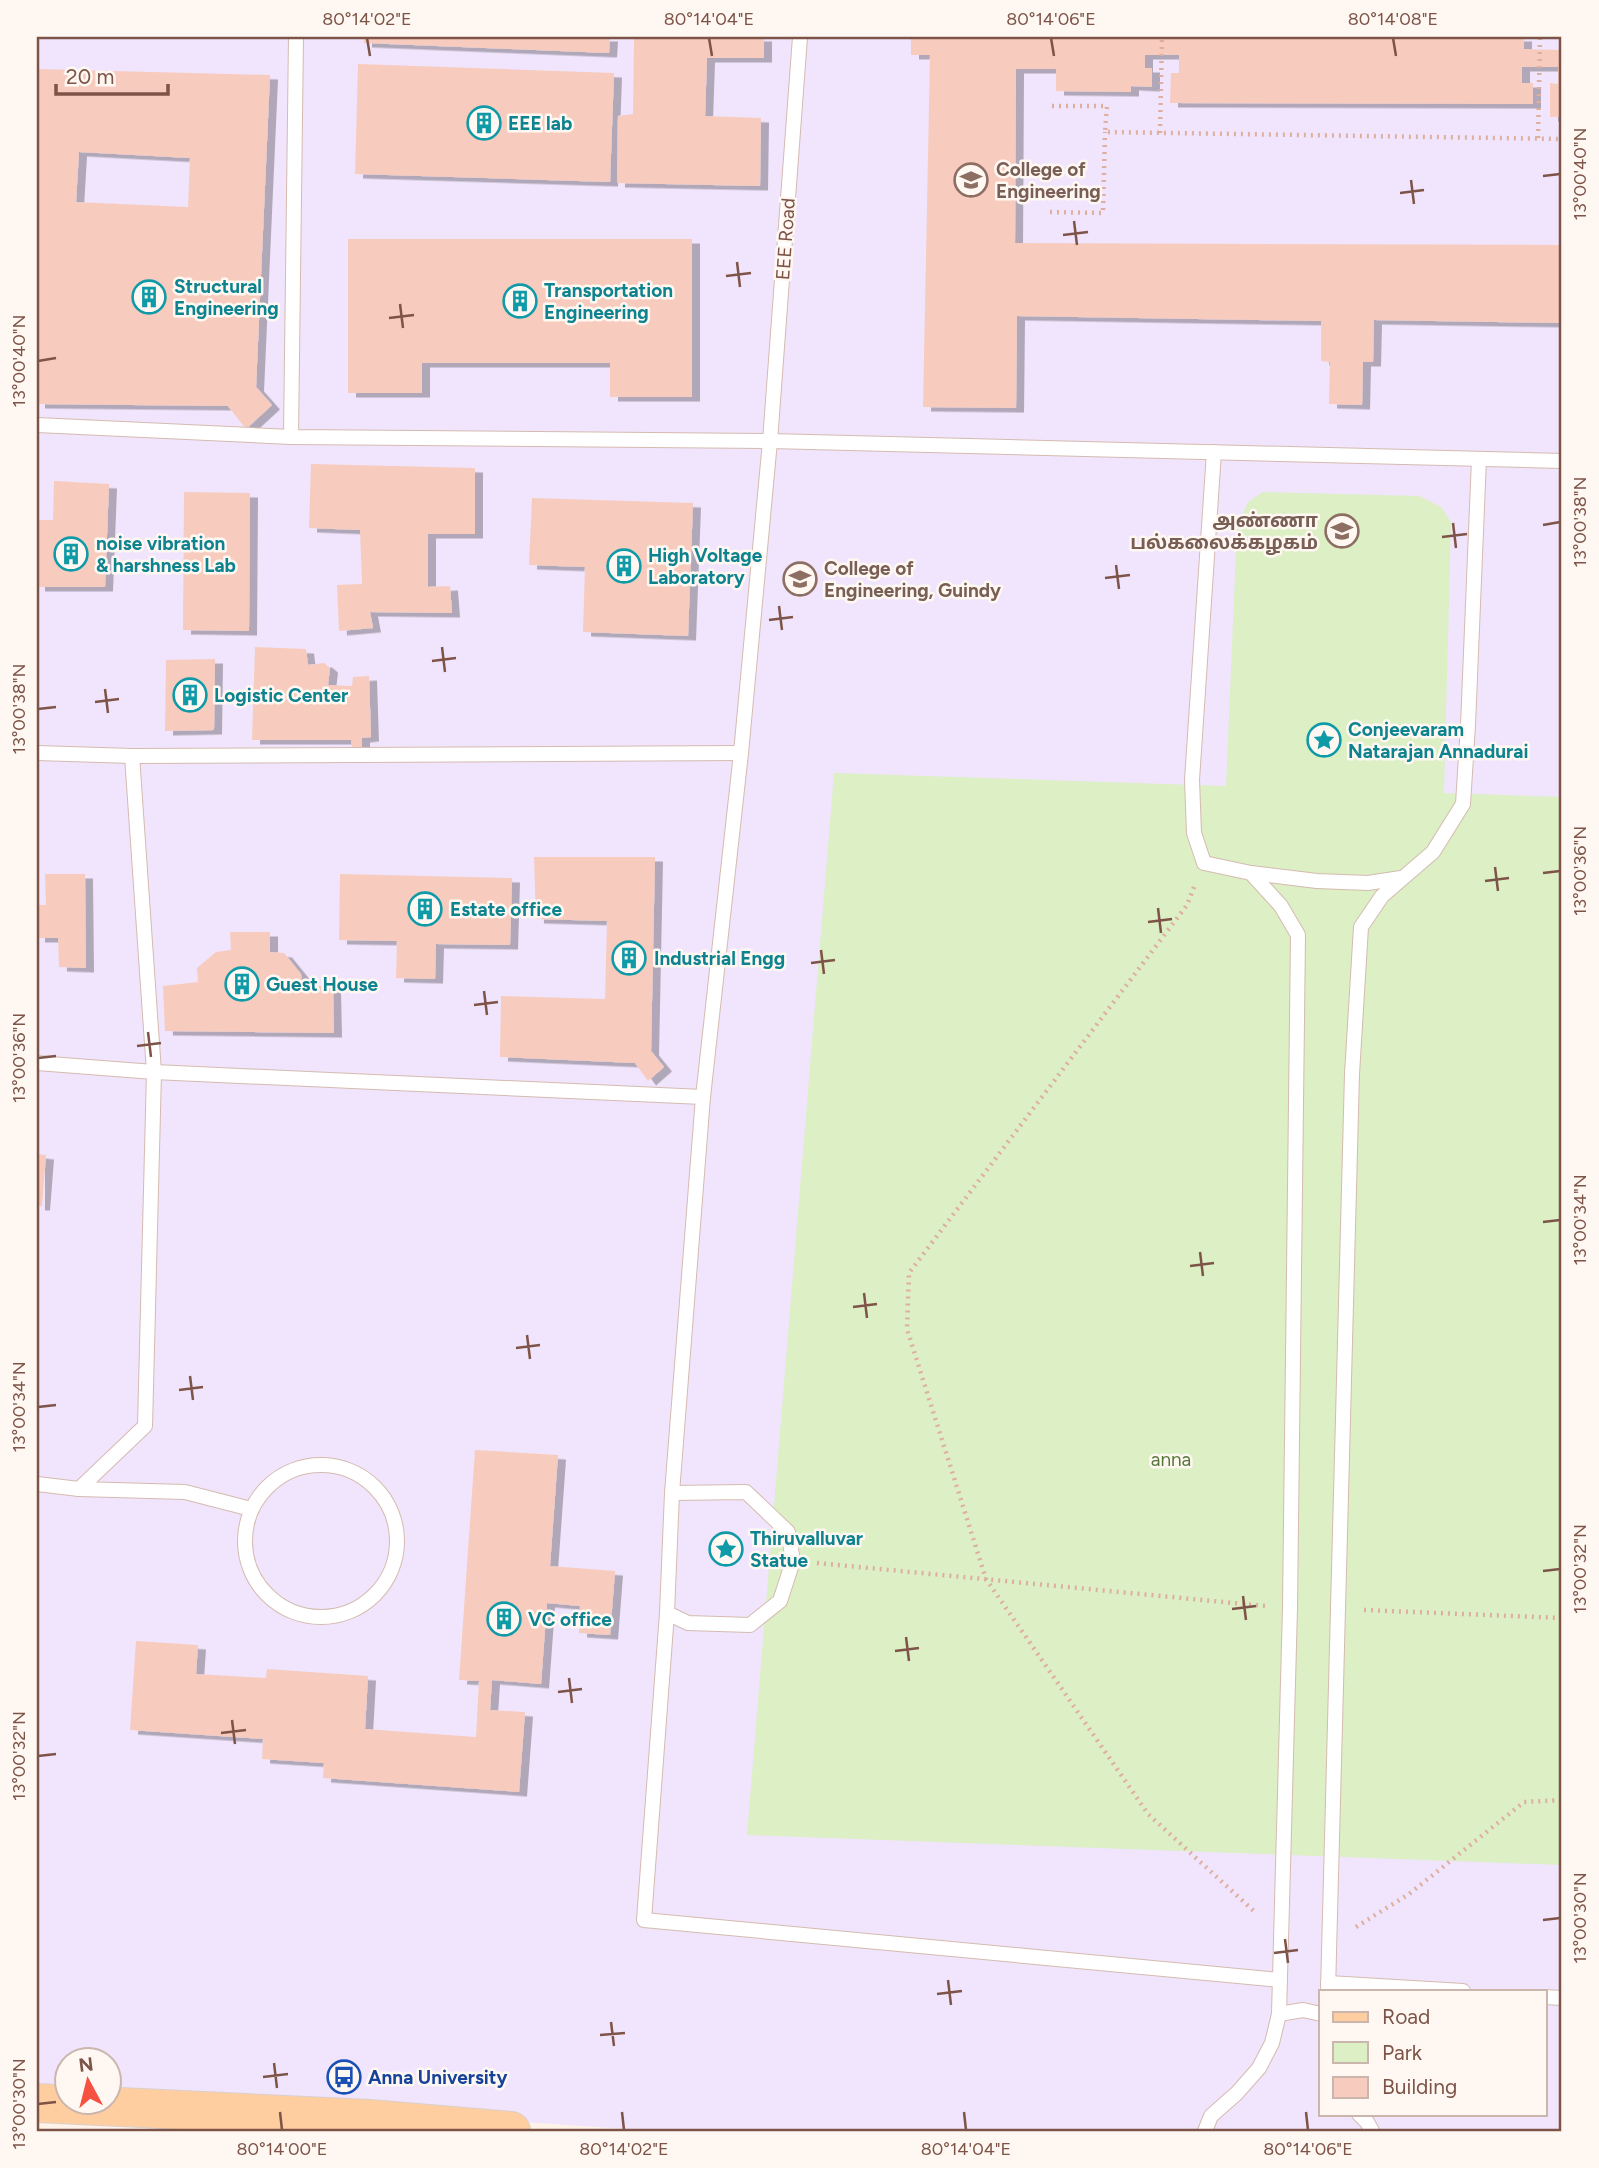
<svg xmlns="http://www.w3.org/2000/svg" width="1599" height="2168" font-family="Figtree,'Noto Sans Tamil',sans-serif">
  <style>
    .education { fill: #f0e5fc; fill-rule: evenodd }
    .green { fill: #dcefc5 }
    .building { fill: #f7ccbe; fill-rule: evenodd; filter: url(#shadow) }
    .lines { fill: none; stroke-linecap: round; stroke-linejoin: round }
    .service-casing { stroke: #d5bbaf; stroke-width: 16 }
    .primary-casing { stroke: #dbcfcc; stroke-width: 40 }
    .path { stroke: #deaf9f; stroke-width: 4.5; stroke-dasharray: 2 5; stroke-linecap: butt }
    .service { stroke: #fff; stroke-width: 14 }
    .primary { stroke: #ffcea0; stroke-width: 38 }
    .ticks { fill: none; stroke: #7e5448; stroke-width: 2.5 }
    .labels { text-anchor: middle; stroke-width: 5; stroke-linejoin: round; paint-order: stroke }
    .culture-label { font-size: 19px; font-weight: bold; fill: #0d838f; stroke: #fff8f2; text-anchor: start }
    .education-label { font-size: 19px; font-weight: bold; fill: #785e54; stroke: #fff8f2; text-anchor: start }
    .street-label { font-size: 19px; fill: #7e5448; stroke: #fff8f2 }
    .park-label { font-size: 19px; fill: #557839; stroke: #fff8f2 }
    .transit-label { font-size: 19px; font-weight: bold; fill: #164399; stroke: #fff8f2; text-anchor: start }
    .neatline { fill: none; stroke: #7e5448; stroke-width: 2.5 }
    .ticks-label { font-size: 18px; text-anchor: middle; fill: #7e5448 }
  </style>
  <defs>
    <filter id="shadow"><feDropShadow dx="8" dy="4.5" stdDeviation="0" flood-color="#0004"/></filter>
  </defs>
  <rect width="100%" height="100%" fill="#fff3e9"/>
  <!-- education -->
  <path class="education" d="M37,37H1562V2131H653L109,2093L108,2060H66V2090L37,2088ZM1321,1991H1545V2114H1321Z"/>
  <!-- green -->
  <path class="green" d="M1263,492L1419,496L1441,507L1451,522L1444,793L1562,797V1865L747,1835L834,773L1226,786L1237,527L1248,502Z"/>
  <!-- building -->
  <g class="building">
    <path d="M364,37H610L609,53L364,43Z"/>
    <path d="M634,37H764V58H707L705,116L761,118L760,186L617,183L618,116L633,114Z"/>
    <path d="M911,37H1524V49L1562,50V117H1550V83L1558,84V67H1522V83H1533V104L1170,103L1171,73H1179V55H1145V68H1152V87L1131,86V92L1056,91V69H1016L1015,243L1562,245V323L1374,320L1373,362H1363L1362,405L1329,404L1330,362L1321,361V321L1017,316L1016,408L923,407L930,55H911Z"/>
    <path d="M358,64L614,73L610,182L355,174Z"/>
    <path d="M37,69L270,75L256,387L272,405L246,429L228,406L37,404ZM79,152L190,158L188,207L76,202Z"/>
    <path d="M348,239H692V397H610V363H422V393H348Z"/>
    <path d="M311,464L475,468V534H428V587L450,586L452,613L370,612L373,628L339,631L337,585L362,584L360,530L309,528Z"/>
    <path d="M54,481L109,484L105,587H37V520H53Z"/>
    <path d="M184,492L250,493L249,631L183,630Z"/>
    <path d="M532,498L693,503L688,636L583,632L585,567L529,565Z"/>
    <path d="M255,647L306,649L308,665L324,663L330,668L328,685L352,686L353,677L369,676L371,737L362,738V752L353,753L351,740H252Z"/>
    <path d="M215,659L214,730L165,731L166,660Z"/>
    <path d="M534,857H655L651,1051L664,1067L648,1081L635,1063L500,1057L501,996L605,999L607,921L536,919Z"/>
    <path d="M45,874H85L86,968L59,967L58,938H37V905H46Z"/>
    <path d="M340,874L512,878L510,945L436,944L435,979L396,978L397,941L339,940Z"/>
    <path d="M230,932H270V952L284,953L301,974L302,986H333L334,1033L165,1031L163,986L198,982L197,968L216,952L231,950Z"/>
    <path d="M37,1154L46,1155L42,1206H37Z"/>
    <path d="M475,1450L558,1455L550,1566L615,1571L610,1635L579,1633L580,1606L547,1603L541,1684L492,1680L490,1710L525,1712L519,1792L323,1778L324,1763L262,1759L263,1739L130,1730L136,1641L198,1645L196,1674L266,1678L267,1669L368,1676L365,1729L476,1737L479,1681L459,1680Z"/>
  </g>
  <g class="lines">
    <defs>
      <g id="service">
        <path d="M800,37L770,441L741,753L703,1097L672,1493L667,1613L644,1920L1280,1980"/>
        <path d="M37,425L291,437L770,441L1562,461"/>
        <path d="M291,437L296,37"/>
        <path d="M37,753L132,756L741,753"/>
        <path d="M132,756L154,1072L145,1426L79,1489L185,1492L251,1509"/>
        <path d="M1251,873L1317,881L1368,883L1401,878"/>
        <path d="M37,1063L154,1072L703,1097"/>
        <circle cx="321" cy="1541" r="76"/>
        <path d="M37,1484L79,1489"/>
        <path d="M667,1613L688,1623L750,1625L780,1601L793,1561L788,1532L746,1492L672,1493"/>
        <path d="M1328,1983L1463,1991"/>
        <path d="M1328,1991L1352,1074L1361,927L1382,896L1433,852L1463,804L1468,725L1479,459"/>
        <path d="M1545,1997L1562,1998"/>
        <path d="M1279,2014L1303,2010L1321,2014"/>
        <path d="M1359,2114L1367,2122L1372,2131"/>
        <path d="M1205,2131L1211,2116L1237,2093L1259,2068L1272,2043L1279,2014L1290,1608L1298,935L1281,906L1251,873L1204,863L1194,833L1192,780L1214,452"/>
      </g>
      <path id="primary" d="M37,2103L369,2119L511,2131"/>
    </defs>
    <!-- service casing -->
    <use href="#service" class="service-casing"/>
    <!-- primary casing -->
    <use href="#primary" class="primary-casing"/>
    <!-- path -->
    <g class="path">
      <path d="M1052,106H1107L1105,132L1562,139"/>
      <path d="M1160,133L1162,37"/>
      <path d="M1538,138L1540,37"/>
      <path d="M1050,212L1103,213L1105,132"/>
      <path d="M1194,887L1187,905L909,1273L907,1329L986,1579L1148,1814L1256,1913"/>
      <path d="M817,1563L1265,1606"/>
      <path d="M1364,1610L1562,1618"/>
      <path d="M1356,1927L1409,1894L1524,1802L1562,1800"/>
    </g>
    <!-- service -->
    <use href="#service" class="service"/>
    <!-- primary -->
    <use href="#primary" class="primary"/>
  </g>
  <!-- ticks -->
  <path class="ticks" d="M367,38L370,56M709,38L712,56M1051,38L1054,56M1393,38L1396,56M1543,176L1560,174M1411,180L1414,204M1400,193L1424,190M1074,221L1077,245M1063,235L1088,232M737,262L740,287M726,276L751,273M400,304L403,328M389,318L414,315M38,361L56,358M1453,523L1456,548M1543,525L1560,522M1442,537L1467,534M1116,565L1119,589M1105,578L1130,575M779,606L782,630M769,620L793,617M442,647L445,672M432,661L456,658M105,689L108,713M95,702L119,699M38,709L56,707M1495,867L1498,891M1543,873L1560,871M1485,881L1509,878M1158,908L1161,933M1148,922L1172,919M821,950L824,974M811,963L835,960M484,991L487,1015M474,1005L498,1002M148,1032L151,1057M137,1046L161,1043M38,1058L56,1056M1543,1222L1560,1220M1200,1252L1203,1276M1190,1266L1214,1263M864,1293L867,1318M853,1307L877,1304M527,1335L530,1359M516,1348L540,1345M190,1376L193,1400M179,1390L203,1387M38,1407L56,1405M1543,1571L1560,1569M1243,1596L1246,1620M1232,1609L1256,1606M906,1637L909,1661M895,1651L919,1648M569,1678L572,1703M558,1692L582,1689M232,1720L235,1744M221,1733L246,1730M38,1756L56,1754M1543,1920L1560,1918M1285,1939L1288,1963M1274,1953L1298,1950M948,1980L951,2005M937,1994L962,1991M611,2022L614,2046M600,2035L625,2033M274,2063L277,2088M263,2077L288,2074M38,2104L56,2102M280,2112L282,2130M622,2112L624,2130M964,2112L966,2130M1306,2112L1308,2130"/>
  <!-- icons -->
  <defs>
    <symbol id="building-ring" viewBox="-11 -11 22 22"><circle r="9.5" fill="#fff8f2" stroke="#0f9aa8" stroke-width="1.5"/><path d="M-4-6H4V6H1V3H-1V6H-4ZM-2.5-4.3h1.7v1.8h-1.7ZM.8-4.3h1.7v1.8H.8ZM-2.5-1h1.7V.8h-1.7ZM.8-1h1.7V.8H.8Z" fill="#0f9aa8"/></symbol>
    <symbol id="university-ring" viewBox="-11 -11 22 22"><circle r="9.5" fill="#fff8f2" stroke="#8d6e63" stroke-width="1.5"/><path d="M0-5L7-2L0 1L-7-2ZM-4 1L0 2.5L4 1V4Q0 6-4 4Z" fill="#8d6e63"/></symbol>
    <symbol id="sight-ring" viewBox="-11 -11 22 22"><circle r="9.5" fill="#fff8f2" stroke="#0f9aa8" stroke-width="1.5"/><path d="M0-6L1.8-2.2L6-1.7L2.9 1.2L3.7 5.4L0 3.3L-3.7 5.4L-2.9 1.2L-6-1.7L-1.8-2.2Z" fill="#0f9aa8"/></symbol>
    <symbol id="bus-ring" viewBox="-11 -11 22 22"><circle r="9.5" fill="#fff8f2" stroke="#1a4fb4" stroke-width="1.5"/><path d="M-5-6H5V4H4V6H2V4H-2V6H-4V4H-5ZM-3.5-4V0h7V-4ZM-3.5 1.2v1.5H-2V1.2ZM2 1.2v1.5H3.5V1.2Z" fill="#1a4fb4"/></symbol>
  </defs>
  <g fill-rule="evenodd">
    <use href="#building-ring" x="465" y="104" width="38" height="38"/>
    <use href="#university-ring" x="952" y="161" width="38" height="38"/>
    <use href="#building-ring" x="130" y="278" width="38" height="38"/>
    <use href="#building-ring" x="501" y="282" width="38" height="38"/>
    <use href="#university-ring" x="1323" y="512" width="38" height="38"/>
    <use href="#building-ring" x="52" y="535" width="38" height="38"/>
    <use href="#building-ring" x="605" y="547" width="38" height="38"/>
    <use href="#university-ring" x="781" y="560" width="38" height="38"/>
    <use href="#building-ring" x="171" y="676" width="38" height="38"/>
    <use href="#sight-ring" x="1305" y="721" width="38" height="38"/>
    <use href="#building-ring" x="406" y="890" width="38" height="38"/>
    <use href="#building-ring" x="610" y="939" width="38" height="38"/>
    <use href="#building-ring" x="223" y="965" width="38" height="38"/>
    <use href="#sight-ring" x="707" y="1530" width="38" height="38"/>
    <use href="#building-ring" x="485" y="1600" width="38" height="38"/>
    <use href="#bus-ring" x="325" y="2058" width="38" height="38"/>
  </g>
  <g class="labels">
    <!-- culture labels -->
    <g class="culture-label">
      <text x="508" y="130">EEE lab</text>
      <text x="174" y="293">Structural<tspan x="174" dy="22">Engineering</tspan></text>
      <text x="544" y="297">Transportation<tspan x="544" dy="22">Engineering</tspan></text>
      <text x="96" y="550">noise vibration<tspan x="96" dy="22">&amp; harshness Lab</tspan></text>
      <text x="648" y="562">High Voltage<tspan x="648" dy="22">Laboratory</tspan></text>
      <text x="214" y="702">Logistic Center</text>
      <text x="1348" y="736">Conjeevaram<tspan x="1348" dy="22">Natarajan Annadurai</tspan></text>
      <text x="450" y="916">Estate office</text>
      <text x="654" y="965">Industrial Engg</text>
      <text x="266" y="991">Guest House</text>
      <text x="750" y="1545">Thiruvalluvar<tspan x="750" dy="22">Statue</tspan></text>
      <text x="528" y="1626">VC office</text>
    </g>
    <!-- education labels -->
    <g class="education-label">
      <text x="996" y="176">College of<tspan x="996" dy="22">Engineering</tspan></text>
      <text x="1318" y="527" text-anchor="end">அண்ணா<tspan x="1318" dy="22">பல்கலைக்கழகம்</tspan></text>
      <text x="824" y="575">College of<tspan x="824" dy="22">Engineering, Guindy</tspan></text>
    </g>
    <!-- street labels -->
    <g class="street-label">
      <text transform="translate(785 239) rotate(-86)" y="7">EEE Road</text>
    </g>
    <!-- park labels -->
    <g class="park-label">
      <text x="1171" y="1466">anna</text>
    </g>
    <!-- transit labels -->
    <g class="transit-label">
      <text x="368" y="2084">Anna University</text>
    </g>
  </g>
  <!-- border -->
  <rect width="1599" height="2168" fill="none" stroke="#fff8f2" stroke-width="77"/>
  <!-- legend -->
  <rect x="1319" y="1990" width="228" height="126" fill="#fff8f2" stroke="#cbb6ae" stroke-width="2"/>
  <rect x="1333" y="2012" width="35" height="10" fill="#ffcea0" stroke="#cbb6ae" stroke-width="2"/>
  <text x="1382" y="2024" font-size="21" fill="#7e5448">Road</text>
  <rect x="1333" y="2042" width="35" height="21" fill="#dcefc5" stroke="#cbb6ae" stroke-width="2"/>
  <text x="1382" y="2060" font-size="21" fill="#7e5448">Park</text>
  <rect x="1333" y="2077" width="35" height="21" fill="#f7ccbe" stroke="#cbb6ae" stroke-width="2"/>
  <text x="1382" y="2094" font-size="21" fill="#7e5448">Building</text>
  <!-- north arrow -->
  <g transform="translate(88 2081) rotate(353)"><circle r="33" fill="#fff8f2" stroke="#cbb6ae" stroke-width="2"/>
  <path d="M0-5L12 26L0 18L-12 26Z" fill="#f55042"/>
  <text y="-10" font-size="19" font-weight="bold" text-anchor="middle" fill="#7e5448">N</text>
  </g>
  <!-- scale -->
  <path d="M56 84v10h112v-10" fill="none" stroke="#7e5448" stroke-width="3.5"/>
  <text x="66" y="84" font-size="21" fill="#7e5448" stroke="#fff8f2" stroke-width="5" paint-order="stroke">20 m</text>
  <rect x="38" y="38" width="1522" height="2092" class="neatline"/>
  <g class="ticks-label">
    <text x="367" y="25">80°14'02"E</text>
    <text x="709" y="25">80°14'04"E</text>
    <text x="1051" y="25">80°14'06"E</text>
    <text x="1393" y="25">80°14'08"E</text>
    <text transform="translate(1580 174) rotate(-90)" y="6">13°00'40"N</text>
    <text transform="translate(19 361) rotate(-90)" y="6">13°00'40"N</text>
    <text transform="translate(1580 522) rotate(-90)" y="6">13°00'38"N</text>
    <text transform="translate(19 709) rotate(-90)" y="6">13°00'38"N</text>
    <text transform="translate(1580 871) rotate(-90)" y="6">13°00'36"N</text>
    <text transform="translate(19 1058) rotate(-90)" y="6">13°00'36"N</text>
    <text transform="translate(1580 1220) rotate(-90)" y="6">13°00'34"N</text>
    <text transform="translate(19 1407) rotate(-90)" y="6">13°00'34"N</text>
    <text transform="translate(1580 1569) rotate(-90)" y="6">13°00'32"N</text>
    <text transform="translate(19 1756) rotate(-90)" y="6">13°00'32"N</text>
    <text transform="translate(1580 1918) rotate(-90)" y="6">13°00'30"N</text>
    <text transform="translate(19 2104) rotate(-90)" y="6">13°00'30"N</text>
    <text x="282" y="2155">80°14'00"E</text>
    <text x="624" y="2155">80°14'02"E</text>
    <text x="966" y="2155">80°14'04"E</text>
    <text x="1308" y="2155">80°14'06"E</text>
  </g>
</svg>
